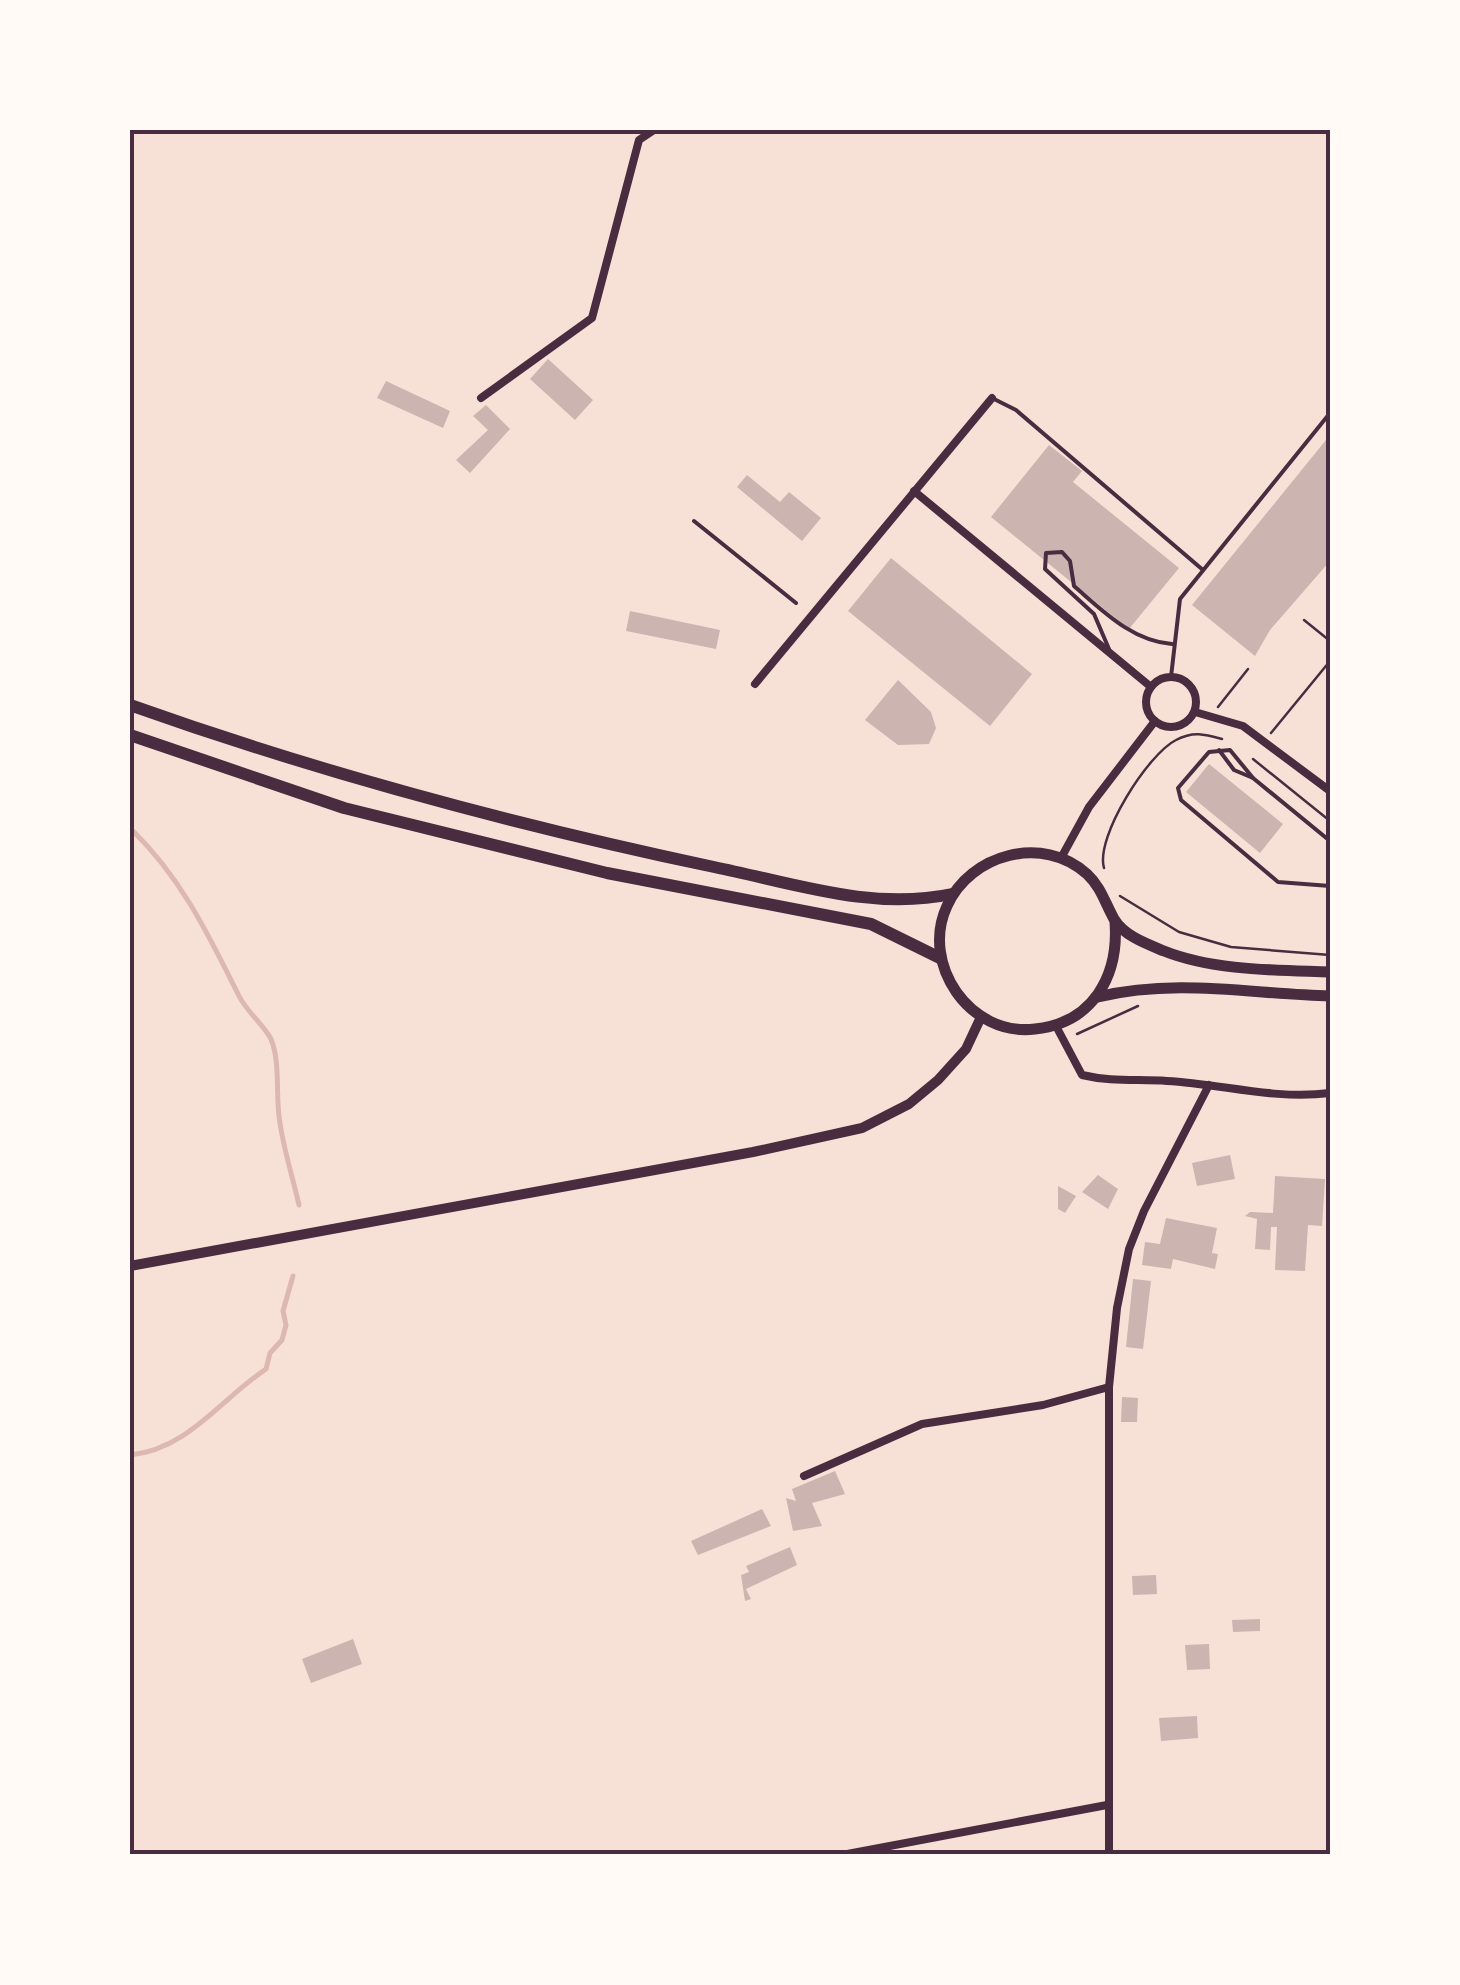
<svg xmlns="http://www.w3.org/2000/svg" width="1460" height="1985" font-family="'Space Grotesk',sans-serif">
  <style>
    .lines { fill: none; stroke-linecap: round; stroke-linejoin: round }
    .stream { stroke: #dcb8b0; stroke-width: 5 }
    .building { fill: #ccb4b1 }
    .path { stroke: #4a2c40; stroke-width: 2.5 }
    .service { stroke: #4a2c40; stroke-width: 4 }
    .minor { stroke: #4a2c40; stroke-width: 8 }
    .secondary { stroke: #4a2c40; stroke-width: 10 }
    .primary { stroke: #4a2c40; stroke-width: 11 }
    .trunk { stroke: #4a2c40; stroke-width: 12 }
    .neatline { fill: none; stroke: #4a2c40; stroke-width: 4 }
  </style>
  <rect width="100%" height="100%" fill="#f7e1d7"/>
  <g class="lines">
    <!-- stream -->
    <g class="stream">
      <path d="M133,831C182,879 209,936 239,996C247,1012 263,1024 271,1039C281,1063 275,1098 280,1123C284,1151 293,1178 299,1205"/>
      <path d="M130,1455C187,1450 221,1399 266,1369L270,1353L282,1340L286,1325L283,1311L293,1276"/>
    </g>
  </g>
  <!-- building -->
  <g class="building">
    <path d="M548,359L593,400L575,420L530,379Z"/>
    <path d="M386,381L450,411L443,428L377,398Z"/>
    <path d="M486,405L510,429L470,473L456,460L488,430L473,416Z"/>
    <path d="M1330,435V561L1270,630L1255,656L1192,605Z"/>
    <path d="M1049,445L1082,471L1073,482L1179,568L1129,629L991,517Z"/>
    <path d="M747,475L780,502L789,492L821,518L802,541L737,487Z"/>
    <path d="M891,558L1032,674L990,726L848,611Z"/>
    <path d="M630,611L720,630L716,649L626,631Z"/>
    <path d="M898,680L931,712L936,728L929,744L898,745L865,720Z"/>
    <path d="M1209,764L1283,824L1260,853L1186,792Z"/>
    <path d="M1230,1155L1235,1179L1197,1186L1192,1163Z"/>
    <path d="M1098,1175L1118,1189L1108,1209L1082,1192Z"/>
    <path d="M1275,1176L1325,1179L1322,1226L1308,1225L1305,1271L1275,1270L1277,1227H1271L1270,1250L1255,1249L1257,1219L1245,1216L1250,1212L1273,1213Z"/>
    <path d="M1058,1186L1076,1196L1065,1213L1058,1209Z"/>
    <path d="M1166,1218L1217,1228L1212,1253L1218,1254L1215,1269L1173,1259L1171,1269L1142,1265L1145,1242L1160,1244Z"/>
    <path d="M1133,1279L1151,1281L1143,1349L1126,1347Z"/>
    <path d="M1122,1397L1138,1398L1137,1422H1121Z"/>
    <path d="M835,1471L845,1494L812,1503L822,1526L793,1531L786,1498L796,1501L792,1489Z"/>
    <path d="M762,1509L771,1526L698,1555L691,1541Z"/>
    <path d="M790,1547L797,1565L746,1589L751,1599L745,1601L741,1575L749,1572L746,1566Z"/>
    <path d="M1156,1575L1157,1594L1133,1595L1132,1576Z"/>
    <path d="M1260,1619V1631L1233,1632L1232,1620Z"/>
    <path d="M353,1639L362,1664L311,1683L302,1659Z"/>
    <path d="M1209,1644L1210,1669L1187,1670L1185,1645Z"/>
    <path d="M1197,1716L1198,1738L1161,1741L1159,1718Z"/>
  </g>
  <g class="lines">
    <!-- path -->
    <g class="path">
      <path d="M1304,620L1330,641"/>
      <path d="M1218,707L1248,669"/>
      <path d="M1271,733L1330,661"/>
      <path d="M1253,759L1330,821"/>
      <path d="M1104,868C1095,837 1148,754 1176,740C1193,731 1204,734 1222,739"/>
      <path d="M1120,896L1179,932L1231,947L1330,955"/>
      <path d="M1077,1034L1138,1006"/>
    </g>
    <!-- service -->
    <g class="service">
      <path d="M992,398L1016,410L1203,570"/>
      <path d="M694,521L796,603"/>
      <path d="M1109,649L1094,614L1045,569L1046,553L1062,552L1070,561L1074,586C1103,611 1132,641 1172,644"/>
      <path d="M1171,677L1180,599L1330,413"/>
      <path d="M1219,750L1234,770L1253,778"/>
      <path d="M1330,841L1253,778L1230,750L1209,752L1178,788L1181,800L1278,882L1330,886"/>
    </g>
    <!-- minor -->
    <g class="minor">
      <path d="M481,398L592,318L639,140L654,130"/>
      <path d="M914,491L1151,687"/>
      <circle cx="1171" cy="702" r="25"/>
      <path d="M755,684L992,398"/>
      <path d="M1195,712L1243,726L1330,791"/>
      <path d="M1061,858L1089,807L1155,721"/>
      <path d="M1056,1026L1082,1075C1111,1082 1138,1079 1167,1081C1223,1084 1274,1100 1330,1093"/>
      <path d="M804,1476L922,1424L1043,1405L1109,1387"/>
      <path d="M842,1855L1107,1805"/>
      <path d="M1109,1855V1387L1117,1308L1129,1249L1144,1211L1209,1085"/>
    </g>
    <!-- secondary -->
    <path class="secondary" d="M130,1266L753,1152L862,1128L909,1104L938,1080L966,1049L981,1017"/>
    <!-- primary -->
    <g class="primary">
      <path d="M1115,922C1119,976 1093,1023 1035,1029C970,1037 920,964 947,906C970,854 1043,834 1087,874C1101,887 1105,903 1114,919C1124,936 1147,944 1164,951C1214,971 1278,970 1330,972"/>
      <path d="M1098,997C1176,978 1251,994 1330,996"/>
    </g>
    <!-- trunk -->
    <g class="trunk">
      <path d="M130,705C321,773 515,825 714,867C793,883 871,911 952,894"/>
      <path d="M130,735L344,808L607,873L871,924L940,958"/>
    </g>
  </g>
  <!-- border -->
  <rect width="1460" height="1985" fill="none" stroke="#fffaf5" stroke-width="265"/>
  <rect x="132" y="132" width="1196" height="1720" class="neatline"/>
</svg>
